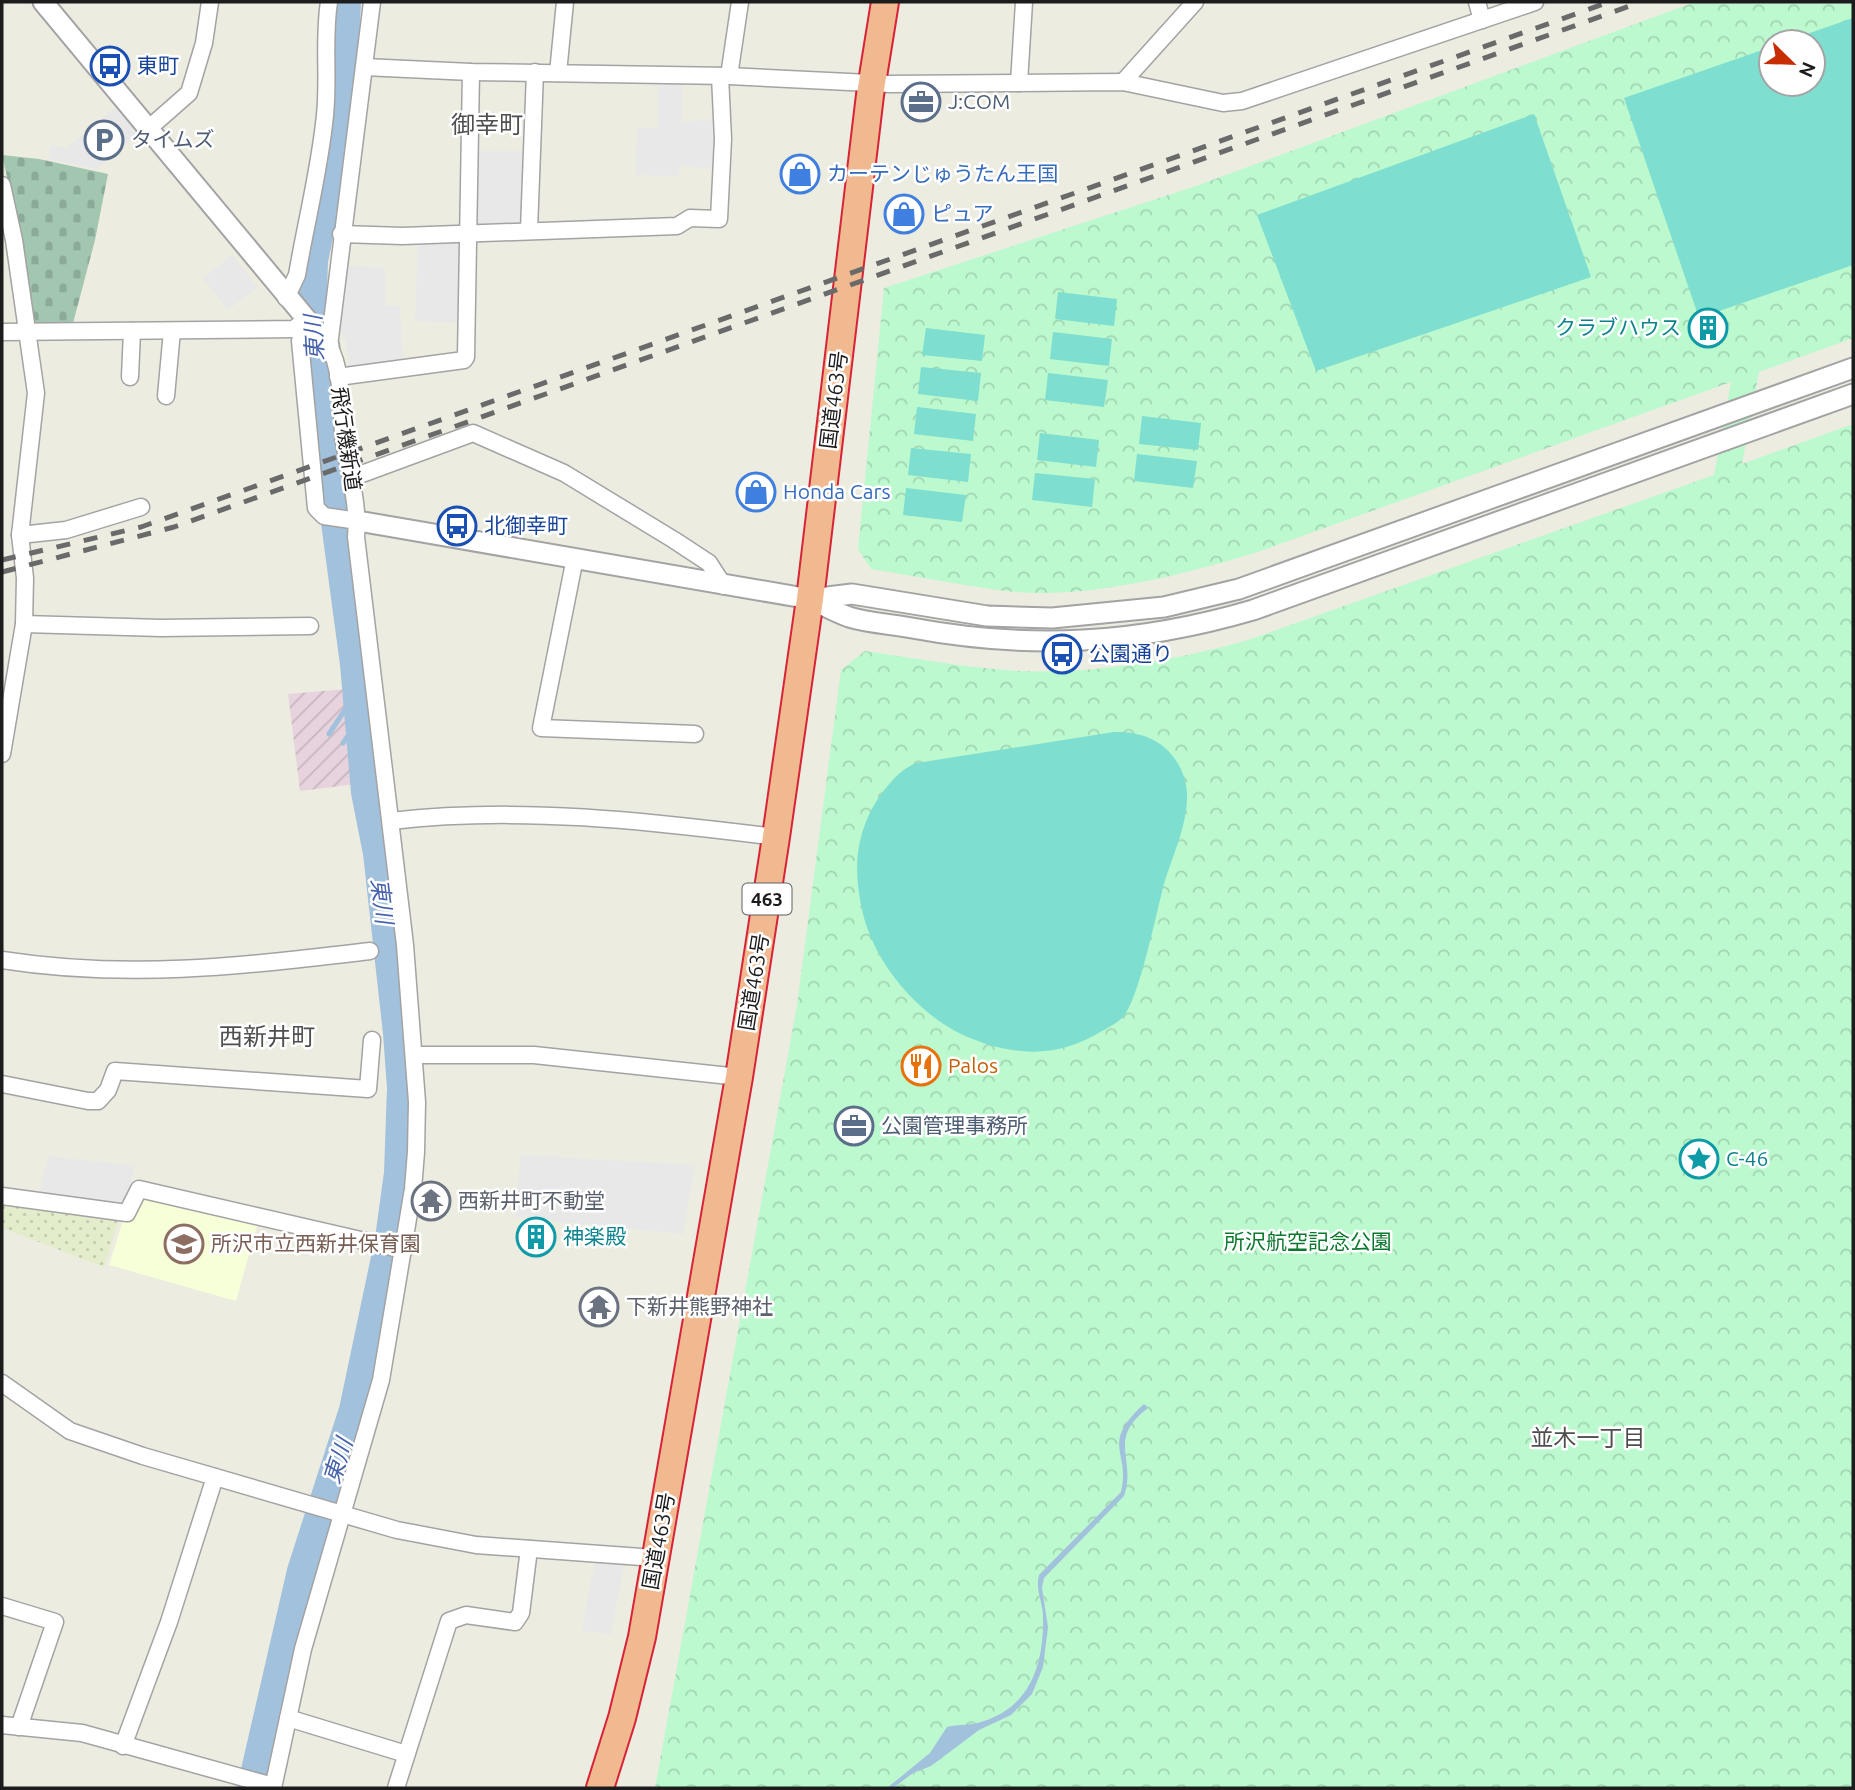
<svg xmlns="http://www.w3.org/2000/svg" width="1855" height="1790" font-family="Ubuntu,'Noto Sans JP',sans-serif">
  <style>
    .industrial { fill: url(#industrial-furrows) }
    .education { fill: #f6ffd8 }
    .farmland { fill: url(#farmland-dots) }
    .cemetery { fill: url(#cemetery-stones) }
    .park { fill: url(#park-crowns); fill-rule: evenodd }
    .pitch { fill: #7edecf }
    .parking { fill: #e8e8e8 }
    .water { fill: #a1c1dc }
    .lines { fill: none; stroke-linecap: round; stroke-linejoin: round }
    .stream { stroke: #a1c1dc; stroke-width: 5 }
    .river { stroke: #a1c1dc; stroke-width: 30 }
    .minor-casing { stroke: #a3a3a3; stroke-width: 19 }
    .tertiary-casing { stroke: #a3a3a3; stroke-width: 23 }
    .trunk-casing { stroke: #d72337; stroke-width: 30 }
    .minor { stroke: #fff; stroke-width: 16 }
    .tertiary { stroke: #fff; stroke-width: 19 }
    .trunk { stroke: #f1b98f; stroke-width: 26 }
    .rail { stroke: #6a6a6a; stroke-width: 5; stroke-dasharray: 14 14; stroke-linecap: butt }
    .labels { text-anchor: middle; stroke-width: 5; stroke-linejoin: round; paint-order: stroke }
    .shield { fill: #fff; stroke: #606060; stroke-width: 2 }
    .shield-label { font-size: 19px; font-weight: bold; fill: #1c1c1c }
    .transit-label { font-size: 21px; fill: #164399; stroke: #fff; text-anchor: start }
    .service-label { font-size: 21px; fill: #4e5e75; stroke: #fff; text-anchor: start }
    .shop-label { font-size: 21px; fill: #366cbe; stroke: #fff; text-anchor: start }
    .culture-label { font-size: 21px; fill: #0d838f; stroke: #fff; text-anchor: start }
    .street-label { font-size: 21px; fill: #1c1c1c; stroke: #fff }
    .food-label { font-size: 21px; fill: #c56008; stroke: #fff; text-anchor: start }
    .worship-label { font-size: 21px; fill: #5b616d; stroke: #fff; text-anchor: start }
    .park-label { font-size: 21px; fill: #0b792d; stroke: #fff }
    .education-label { font-size: 21px; fill: #785e54; stroke: #fff; text-anchor: start }
    .water-label { font-size: 23px; font-style: italic; fill: #4863ab; stroke: #fff }
    .neighbourhood-label { font-size: 23px; fill: #4f4f4f; stroke: #fff }
    .quarter-label { font-size: 24px; fill: #4f4f4f; stroke: #fff }
  </style>
  <defs>
    <pattern id="industrial-furrows" width="10" height="10" patternUnits="userSpaceOnUse" patternTransform="scale(1.75)"><rect width="10" height="10" fill="#e7d3de"/><path d="M-1 1l2-2M0 10L10 0M9 11l2-2" fill="none" stroke="#c6b5be"/></pattern>
    <pattern id="farmland-dots" width="8" height="8" patternUnits="userSpaceOnUse" patternTransform="scale(1.75)"><rect width="8" height="8" fill="#e3edcb"/><path d="M2 2h.1M6 6h.1" fill="none" stroke="#c2cbae" stroke-width="1.8" stroke-linecap="round"/></pattern>
    <pattern id="cemetery-stones" width="16" height="16" patternUnits="userSpaceOnUse" patternTransform="scale(1.75)"><rect width="16" height="16" fill="#a2c6b0"/><path d="M2 7V4a2 2 0 0 1 4 0v3zM10 15v-3a2 2 0 0 1 4 0v3z" fill="#8baa97"/></pattern>
    <pattern id="park-crowns" width="20" height="18" patternUnits="userSpaceOnUse" patternTransform="scale(1.75)"><rect width="20" height="18" fill="#bcf9cf"/><path d="M2 6a3 3 0 1 1 6 0M12 15a3 3 0 1 1 6 0" fill="none" stroke="#a1d5b1"/></pattern>
  </defs>
  <rect width="100%" height="100%" fill="#edece1"/>
  <!-- industrial -->
  <path class="industrial" d="M347,689L357,784L300,791L288,694Z"/>
  <!-- education -->
  <path class="education" d="M145,1197L258,1223L236,1301L109,1265L123,1221L131,1222L139,1201Z"/>
  <!-- farmland -->
  <path class="farmland" d="M2,1202L119,1219L104,1267L2,1228Z"/>
  <!-- cemetery -->
  <path class="cemetery" d="M2,155L39,159L108,174L95,240L72,327L33,330L17,221Z"/>
  <!-- park -->
  <path class="park" d="M1695,2H1853V338L1759,372L1742,464L1853,424V1788H655L797,1005L841,670L865,651C915,658 967,668 1018,671C1095,674 1171,661 1245,641L1714,475L1731,382L1255,553C1178,576 1079,602 998,590C956,584 914,576 871,569L858,549L884,288L1196,186ZM1771,42H1813V84H1771Z"/>
  <!-- pitch -->
  <g class="pitch">
    <path d="M1853,18V265L1699,318L1624,98L1771,47V84H1813V42H1784Z"/>
    <path d="M1534,114L1591,277L1316,371L1257,215Z"/>
    <path d="M1058,292L1117,299L1114,326L1055,319Z"/>
    <path d="M926,328L985,335L982,361L922,355Z"/>
    <path d="M1053,332L1112,339L1109,366L1050,359Z"/>
    <path d="M921,367L981,373L978,401L918,394Z"/>
    <path d="M1048,373L1108,380L1104,407L1045,400Z"/>
    <path d="M917,407L976,414L973,441L914,434Z"/>
    <path d="M1142,416L1201,423L1198,450L1139,444Z"/>
    <path d="M1040,433L1099,440L1096,467L1037,460Z"/>
    <path d="M911,448L971,454L968,482L908,475Z"/>
    <path d="M1137,454L1197,461L1193,488L1134,481Z"/>
    <path d="M1035,473L1095,479L1092,507L1032,500Z"/>
    <path d="M906,488L966,495L962,522L903,515Z"/>
    <path d="M1114,732C1147,731 1173,745 1184,777C1195,810 1173,853 1164,884C1156,914 1140,995 1124,1016C1119,1022 1109,1027 1102,1031C1055,1060 1009,1056 961,1034C916,1012 875,963 863,914C852,868 855,828 885,789C895,777 903,768 917,763Z"/>
  </g>
  <!-- parking -->
  <g class="parking">
    <path d="M658,81H682V126L683,121L718,120V168L679,167V176L636,175L637,128H658Z"/>
    <path d="M115,107L138,134L96,169L48,159L51,145L67,148Z"/>
    <path d="M474,151H527L521,226L472,230Z"/>
    <path d="M463,238L462,323L415,321L418,240Z"/>
    <path d="M232,255L258,287L228,310L203,278Z"/>
    <path d="M346,266L385,268V306H400L403,366L350,372L346,340L339,328Z"/>
    <path d="M521,1155L695,1165L683,1234L514,1217Z"/>
    <path d="M49,1156L135,1166L124,1203L118,1207L38,1197Z"/>
    <path d="M595,1560L624,1564L611,1634L582,1631Z"/>
  </g>
  <!-- water -->
  <path class="water" d="M1144,1404L1148,1408C1106,1440 1137,1459 1124,1496L1044,1578L1042,1588L1048,1627L1043,1667L1032,1694L1011,1715L979,1730L931,1766L913,1773L893,1788H887L930,1753L947,1727C959,1724 972,1726 984,1721C1031,1706 1044,1663 1043,1617C1043,1602 1035,1590 1039,1575L1121,1492C1131,1451 1099,1445 1144,1404Z"/>
  <g class="lines">
    <!-- stream -->
    <g class="stream">
      <path d="M329,734L358,690"/>
      <path d="M343,743L361,717"/>
    </g>
    <!-- river -->
    <path class="river" d="M252,1788L302,1571L354,1410L390,1239L399,1173L402,1088L398,1033L378,853L366,792L355,664L315,366L312,292L313,261L331,171L342,80L346,2"/>
    <defs>
      <g id="minor">
        <path d="M1477,2L1482,20"/>
        <path d="M364,67L471,72L729,76L890,84L1123,82L1223,103L1242,101L1535,2"/>
        <path d="M558,73L565,2"/>
        <path d="M729,76L740,2"/>
        <path d="M1123,82L1195,2"/>
        <path d="M1019,83L1024,2"/>
        <path d="M148,129L189,93L204,43L210,2"/>
        <path d="M2,185L14,240L36,393L20,535L25,578L24,624L2,754"/>
        <path d="M529,230L535,72"/>
        <path d="M341,234L403,236L677,226L690,218L719,219L723,139L720,76"/>
        <path d="M286,298L297,275C306,222 320,168 325,115C329,77 323,40 329,2"/>
        <path d="M305,320L300,341L316,508L324,516L358,521"/>
        <path d="M2,332L294,329L305,320"/>
        <path d="M130,377L132,331"/>
        <path d="M338,377L464,360L466,357L471,72"/>
        <path d="M166,396L172,331"/>
        <path d="M351,478L473,433L564,473L674,540L709,563L724,586"/>
        <path d="M20,535L66,530L141,507"/>
        <path d="M575,558L541,728L695,734"/>
        <path d="M24,624L161,628L310,626"/>
        <path d="M391,821C520,806 647,821 776,837"/>
        <path d="M2,960C131,980 242,966 370,951"/>
        <path d="M415,1055H534L739,1077"/>
        <path d="M2,1084L88,1101H98L108,1090L115,1071L368,1089L372,1040"/>
        <path d="M2,1196L127,1213L139,1189L404,1250"/>
        <path d="M2,1383L70,1431L143,1456L397,1530L476,1545L655,1558"/>
        <path d="M2,1606L55,1622L19,1727"/>
        <path d="M288,1718L406,1754"/>
        <path d="M2,1725L82,1733L273,1786"/>
        <path d="M123,1746L169,1622L215,1477"/>
        <path d="M273,1788L303,1649L381,1380L413,1189L416,1152L417,1102L405,945L356,537C359,505 349,473 344,442C340,411 344,374 329,346L372,2"/>
        <path d="M396,1788L449,1621L466,1615L515,1622L521,1613L529,1549"/>
      </g>
      <g id="tertiary">
        <path d="M43,2L329,346"/>
        <path d="M358,521L810,599C823,605 835,612 849,617C868,623 891,624 912,628C1030,650 1137,644 1253,610L1853,394"/>
        <path d="M811,599L852,594L987,616L1052,618L1164,607L1239,589L1853,368"/>
      </g>
      <path id="trunk" d="M600,1788L622,1718L642,1637L739,1077L776,837L810,599L870,95L885,2"/>
    </defs>
    <!-- minor casing -->
    <use href="#minor" class="minor-casing"/>
    <!-- tertiary casing -->
    <use href="#tertiary" class="tertiary-casing"/>
    <!-- trunk casing -->
    <use href="#trunk" class="trunk-casing"/>
    <!-- minor -->
    <use href="#minor" class="minor"/>
    <!-- tertiary -->
    <use href="#tertiary" class="tertiary"/>
    <!-- trunk -->
    <use href="#trunk" class="trunk"/>
    <!-- rail -->
    <g class="rail">
      <path d="M2,560L141,527L1609,2"/>
      <path d="M2,572L174,527L1641,2"/>
    </g>
  </g>
  <!-- icons -->
  <defs>
    <symbol id="bus-ring" viewBox="-11 -11 22 22"><circle r="9.5" fill="#fff" stroke="#1a4fb4" stroke-width="1.5"/><path d="M-5-6H5V4H4V6H2V4H-2V6H-4V4H-5ZM-3.5-4V0h7V-4ZM-3.5 1.2v1.5H-2V1.2ZM2 1.2v1.5H3.5V1.2Z" fill="#1a4fb4"/></symbol>
    <symbol id="office-ring" viewBox="-11 -11 22 22"><circle r="9.5" fill="#fff" stroke="#5c6f8a" stroke-width="1.5"/><path d="M-6-3h4V-5.5h4V-3h4V5H-6ZM-1-4.5V-3h2v-1.5ZM-6 0V1H6V0Z" fill="#5c6f8a"/></symbol>
    <symbol id="parking-ring" viewBox="-11 -11 22 22"><circle r="9.5" fill="#fff" stroke="#5c6f8a" stroke-width="1.5"/><path d="M-3.5-5.5H1a3.5 3.5 0 0 1 0 7H-1V5.5H-3.5ZM-1-3.4V-.6H.8a1.4 1.4 0 0 0 0-2.8Z" fill="#5c6f8a"/></symbol>
    <symbol id="shop-ring" viewBox="-11 -11 22 22"><circle r="9.5" fill="#fff" stroke="#3f7fe0" stroke-width="1.5"/><path d="M-5-2.5h2.3a2.7 3.5 0 0 1 5.4 0H5L5.5 6h-11ZM-1.5-2.5h3a1.5 2.3 0 0 0-3 0Z" fill="#3f7fe0"/></symbol>
    <symbol id="building-ring" viewBox="-11 -11 22 22"><circle r="9.5" fill="#fff" stroke="#0f9aa8" stroke-width="1.5"/><path d="M-4-6H4V6H1V3H-1V6H-4ZM-2.5-4.3h1.7v1.8h-1.7ZM.8-4.3h1.7v1.8H.8ZM-2.5-1h1.7V.8h-1.7ZM.8-1h1.7V.8H.8Z" fill="#0f9aa8"/></symbol>
    <symbol id="restaurant-ring" viewBox="-11 -11 22 22"><circle r="9.5" fill="#fff" stroke="#e8710a" stroke-width="1.5"/><path d="M-5-6h1v4h1v-4h1v4h1v-4h1v5L-1.5 .5V6h-2V.5L-5-1ZM5-6V6H3V1.5H1.5Q1.5-4 5-6Z" fill="#e8710a"/></symbol>
    <symbol id="sight-ring" viewBox="-11 -11 22 22"><circle r="9.5" fill="#fff" stroke="#0f9aa8" stroke-width="1.5"/><path d="M0-6L1.8-2.2L6-1.7L2.9 1.2L3.7 5.4L0 3.3L-3.7 5.4L-2.9 1.2L-6-1.7L-1.8-2.2Z" fill="#0f9aa8"/></symbol>
    <symbol id="temple-ring" viewBox="-11 -11 22 22"><circle r="9.5" fill="#fff" stroke="#6b7280" stroke-width="1.5"/><path d="M0-6L5-2H3V0L6.5 2.5H4V6H1.5V3h-3V6H-4V2.5H-6.5L-3 0V-2H-5Z" fill="#6b7280"/></symbol>
    <symbol id="school-ring" viewBox="-11 -11 22 22"><circle r="9.5" fill="#fff" stroke="#8d6e63" stroke-width="1.5"/><path d="M0-5L7-2L0 1L-7-2ZM-4 1L0 2.5L4 1V4Q0 6-4 4Z" fill="#8d6e63"/></symbol>
  </defs>
  <g fill-rule="evenodd">
    <use href="#bus-ring" x="88" y="44" width="44" height="44"/>
    <use href="#office-ring" x="899" y="80" width="44" height="44"/>
    <use href="#parking-ring" x="82" y="118" width="44" height="44"/>
    <use href="#shop-ring" x="778" y="152" width="44" height="44"/>
    <use href="#shop-ring" x="882" y="192" width="44" height="44"/>
    <use href="#building-ring" x="1686" y="306" width="44" height="44"/>
    <use href="#shop-ring" x="734" y="470" width="44" height="44"/>
    <use href="#bus-ring" x="435" y="504" width="44" height="44"/>
    <use href="#bus-ring" x="1040" y="632" width="44" height="44"/>
    <use href="#restaurant-ring" x="899" y="1044" width="44" height="44"/>
    <use href="#office-ring" x="832" y="1104" width="44" height="44"/>
    <use href="#sight-ring" x="1677" y="1137" width="44" height="44"/>
    <use href="#temple-ring" x="409" y="1179" width="44" height="44"/>
    <use href="#building-ring" x="514" y="1215" width="44" height="44"/>
    <use href="#school-ring" x="162" y="1222" width="44" height="44"/>
    <use href="#temple-ring" x="577" y="1285" width="44" height="44"/>
  </g>
  <g class="labels">
    <!-- shield labels -->
    <rect class="shield" x="742.5" y="883.5" width="49" height="31" rx="5"/>
    <g class="shield-label">
      <text x="767" y="906">463</text>
    </g>
    <!-- transit labels -->
    <g class="transit-label">
      <text x="137" y="73">東町</text>
      <text x="484" y="533">北御幸町</text>
      <text x="1089" y="661">公園通り</text>
    </g>
    <!-- service labels -->
    <g class="service-label">
      <text x="948" y="109">J:COM</text>
      <text x="131" y="147">タイムズ</text>
      <text x="881" y="1133">公園管理事務所</text>
    </g>
    <!-- shop labels -->
    <g class="shop-label">
      <text x="827" y="181">カーテンじゅうたん王国</text>
      <text x="931" y="221">ピュア</text>
      <text x="783" y="499">Honda Cars</text>
    </g>
    <!-- culture labels -->
    <g class="culture-label">
      <text x="1681" y="335" text-anchor="end">クラブハウス</text>
      <text x="1726" y="1166">C-46</text>
      <text x="563" y="1244">神楽殿</text>
    </g>
    <!-- street labels -->
    <g class="street-label">
      <text transform="translate(834 400) rotate(-83)" y="7">国道463号</text>
      <text transform="translate(346 439) rotate(82)" y="7">飛行機新道</text>
      <text transform="translate(754 982) rotate(-81)" y="7">国道463号</text>
      <text transform="translate(659 1541) rotate(-80)" y="7">国道463号</text>
    </g>
    <!-- food labels -->
    <g class="food-label">
      <text x="948" y="1073">Palos</text>
    </g>
    <!-- worship labels -->
    <g class="worship-label">
      <text x="458" y="1208">西新井町不動堂</text>
      <text x="626" y="1314">下新井熊野神社</text>
    </g>
    <!-- park labels -->
    <g class="park-label">
      <text x="1308" y="1249">所沢航空記念公園</text>
    </g>
    <!-- education labels -->
    <g class="education-label">
      <text x="211" y="1251">所沢市立西新井保育園</text>
    </g>
    <!-- water labels -->
    <g class="water-label">
      <text transform="translate(314 338) rotate(-93)" y="8">東川</text>
      <text transform="translate(382 901) rotate(83)" y="8">東川</text>
      <text transform="translate(338 1461) rotate(-72)" y="8">東川</text>
    </g>
    <!-- neighbourhood labels -->
    <g class="neighbourhood-label">
      <text x="1588" y="1446">並木一丁目</text>
    </g>
    <!-- quarter labels -->
    <g class="quarter-label">
      <text x="487" y="133">御幸町</text>
      <text x="267" y="1045">西新井町</text>
    </g>
  </g>
  <!-- border -->
  <rect width="1855" height="1790" fill="none" stroke="#1c1c1c" stroke-width="7"/>
  <!-- north arrow -->
  <g transform="translate(1792 63) rotate(113)"><circle r="33" fill="#ffffff" stroke="#a4a4a4" stroke-width="2"/>
  <path d="M0-5L12 26L0 18L-12 26Z" fill="#c72d00"/>
  <text y="-10" font-size="19" font-weight="bold" text-anchor="middle" fill="#1c1c1c">N</text>
  </g>
</svg>
